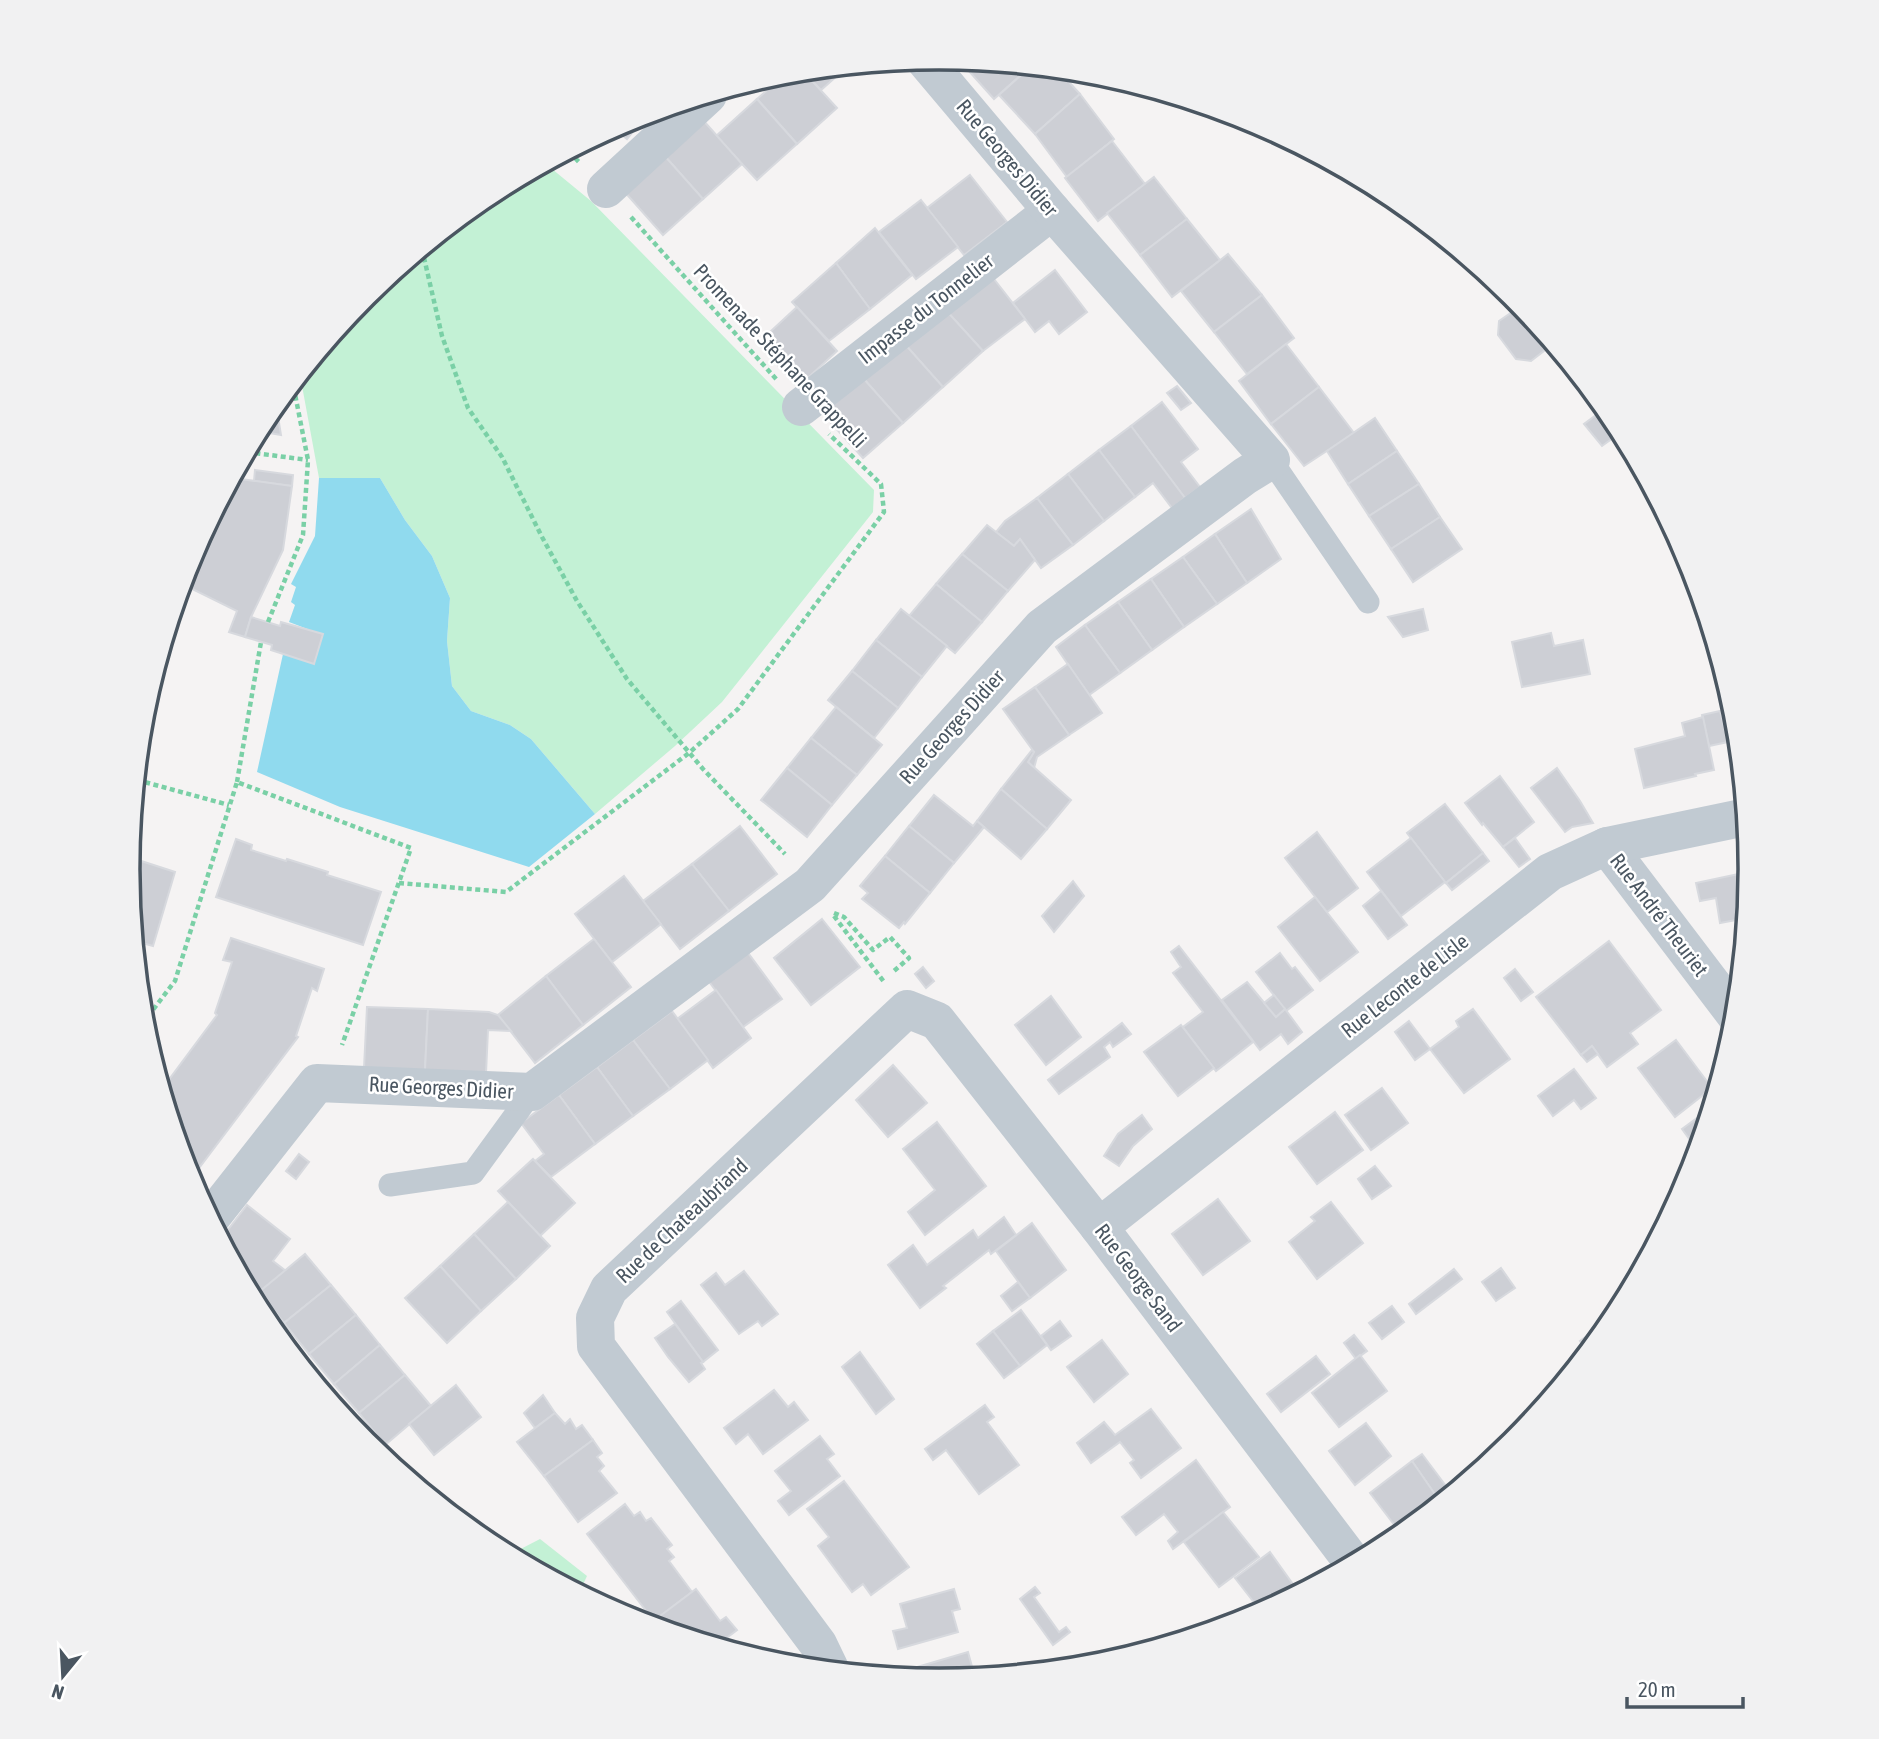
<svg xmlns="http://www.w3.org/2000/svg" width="1879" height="1739" font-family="'Asap Condensed',sans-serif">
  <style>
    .green { fill: #c3f1d5 }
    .water { fill: #90daee }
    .building { fill: #cdcfd5; stroke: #d7d9de; stroke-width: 2 }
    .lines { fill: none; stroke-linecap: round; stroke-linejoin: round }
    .path { stroke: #7ad0a6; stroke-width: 4.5; stroke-dasharray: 5 3.5; stroke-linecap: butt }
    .lane { stroke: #c1cad2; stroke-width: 23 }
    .street { stroke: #c1cad2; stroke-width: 38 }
    .labels { text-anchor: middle; stroke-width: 5; stroke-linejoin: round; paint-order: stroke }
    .street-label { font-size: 21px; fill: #4a5661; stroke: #fff }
    .rim { fill: none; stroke: #4a5661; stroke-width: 3.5 }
  </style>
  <rect width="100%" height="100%" fill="#f5f3f3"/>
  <!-- green -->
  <g class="green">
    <path d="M546,164L591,201L874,490L873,512L722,702L675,746L595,814L531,739L510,725L471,711L452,686L447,641L450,598L432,556L405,520L380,478H319L300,375L366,295L489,194Z"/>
    <path d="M540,1539L587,1576L579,1593L509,1555Z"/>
  </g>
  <!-- water -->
  <path class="water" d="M319,478H380L405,520L432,556L450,598L447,641L452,686L471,711L510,725L531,739L595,814L529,867L340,807L257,772L283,654L314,664L323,635L289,622L295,605L291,602L296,587L291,584L315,536Z"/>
  <!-- building -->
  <g class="building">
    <path d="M959,60L1030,67L994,99Z"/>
    <path d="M847,67L821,90L803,71Z"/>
    <path d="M1030,67L1057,69L1080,94L1035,134L999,95Z"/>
    <path d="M803,71L837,108L797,144L757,99L787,73Z"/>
    <path d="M1080,94L1114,139L1067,177L1035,134Z"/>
    <path d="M757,99L797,144L757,180L716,136Z"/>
    <path d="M647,114L627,139L613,128L629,119Z"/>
    <path d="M702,119L742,164L703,199L663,154Z"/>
    <path d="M1112,141L1145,184L1098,221L1065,178Z"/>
    <path d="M663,154L703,199L663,235L623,190Z"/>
    <path d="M970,175L1007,222L964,255L927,208Z"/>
    <path d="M1154,177L1187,219L1140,255L1107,213Z"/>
    <path d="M921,200L958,247L916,279L879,232Z"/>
    <path d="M1187,219L1220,260L1172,297L1140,255Z"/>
    <path d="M875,228L912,275L870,309L836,263Z"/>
    <path d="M1228,254L1262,295L1214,332L1181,291Z"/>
    <path d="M836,263L870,309L829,341L792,302Z"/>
    <path d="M1055,270L1087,312L1059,334L1049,321L1035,332L1013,303Z"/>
    <path d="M994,279L1025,319L983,351L943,307Z"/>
    <path d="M1509,292L1553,344L1531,361L1516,359L1498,335L1499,321L1512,312L1501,298Z"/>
    <path d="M1262,295L1294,338L1247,374L1214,332Z"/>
    <path d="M797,307L837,351L798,387L758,343Z"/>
    <path d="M943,307L983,351L943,387L903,342Z"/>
    <path d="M903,342L943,387L903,423L863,378Z"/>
    <path d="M1286,344L1319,387L1271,424L1239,381Z"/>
    <path d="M1580,377L1615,419L1622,432L1620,433L1579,378Z"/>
    <path d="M863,378L903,423L863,458L823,414Z"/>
    <path d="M1177,386L1191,403L1181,410L1167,393Z"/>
    <path d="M1319,387L1354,433L1304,466L1271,424Z"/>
    <path d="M1162,402L1198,449L1181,462L1200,487L1185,498L1131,426Z"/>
    <path d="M276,404L281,435L258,431L265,418Z"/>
    <path d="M1603,410L1620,433L1602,446L1584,424Z"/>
    <path d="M1375,418L1397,451L1348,484L1327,451Z"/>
    <path d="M1131,426L1185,498L1172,508L1153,483L1135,497L1099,450Z"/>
    <path d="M1099,450L1135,497L1104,521L1068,474Z"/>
    <path d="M1397,451L1419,484L1369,516L1348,484Z"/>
    <path d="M255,470L293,475L292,486L254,481Z"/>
    <path d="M1068,474L1104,521L1073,545L1037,498Z"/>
    <path d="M233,478L292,486L283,550L251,617L245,637L229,632L237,611L182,584L188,566L198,543Z"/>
    <path d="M1419,484L1440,517L1391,549L1369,516Z"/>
    <path d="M1037,498L1073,545L1041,568L1020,539L1014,546L996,532L1005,521Z"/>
    <path d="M1251,509L1281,559L1247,583L1215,534Z"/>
    <path d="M1440,517L1462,549L1413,582L1391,549Z"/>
    <path d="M987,525L1014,546L1020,539L1035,560L1008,591L962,554Z"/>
    <path d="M1215,534L1247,583L1217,604L1183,557Z"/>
    <path d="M962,554L1008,591L982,622L936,584Z"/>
    <path d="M1183,557L1217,604L1184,627L1151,579Z"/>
    <path d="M1151,579L1184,627L1152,650L1118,602Z"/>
    <path d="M936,584L982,622L955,653L909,616Z"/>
    <path d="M1118,602L1152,650L1120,673L1085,625Z"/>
    <path d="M901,609L947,646L922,677L876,640Z"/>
    <path d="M1423,609L1428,630L1403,637L1388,617Z"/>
    <path d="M251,617L280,626L281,622L323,634L314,664L271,650L272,645L245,637Z"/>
    <path d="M1085,625L1120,673L1089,695L1056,647Z"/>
    <path d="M1551,633L1554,646L1583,640L1590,674L1522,687L1512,642Z"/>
    <path d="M876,640L922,677L898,708L852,671Z"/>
    <path d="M1068,664L1102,713L1069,735L1035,687Z"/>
    <path d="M852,671L898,708L874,738L828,700Z"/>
    <path d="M1035,687L1069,735L1037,757L1034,768L1028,762L1034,752L1003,709Z"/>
    <path d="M836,707L882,745L857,775L811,738Z"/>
    <path d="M1735,709L1737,728L1725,731L1720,711Z"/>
    <path d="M1720,711L1725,731L1737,728L1741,766L1733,768L1728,742L1709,746L1702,715Z"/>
    <path d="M1703,717L1714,770L1695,774L1696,776L1644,788L1635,749L1685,736L1682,723Z"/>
    <path d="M811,738L857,775L832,805L787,768Z"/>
    <path d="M1032,750L1034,752L1028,762L1071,800L1047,829L1001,789Z"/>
    <path d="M787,768L832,805L807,837L761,800Z"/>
    <path d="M1557,768L1580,801L1593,823L1572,827L1565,832L1531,788Z"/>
    <path d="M1500,776L1534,822L1503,847L1483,823L1482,825L1465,803Z"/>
    <path d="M1001,789L1047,829L1021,859L977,821Z"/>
    <path d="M934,795L973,826L977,821L984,827L954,863L909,826Z"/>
    <path d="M1445,804L1483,853L1446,883L1407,833Z"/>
    <path d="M740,826L777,874L729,911L692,864Z"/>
    <path d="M909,826L954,863L930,893L885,856Z"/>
    <path d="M1317,832L1358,888L1327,912L1285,858Z"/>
    <path d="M1411,838L1445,882L1401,916L1367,872Z"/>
    <path d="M1515,838L1530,859L1519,867L1503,847Z"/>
    <path d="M236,839L252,845L251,850L286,861L287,859L328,872L327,875L381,892L363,945L216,897Z"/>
    <path d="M1483,853L1489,861L1452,890L1446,883Z"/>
    <path d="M885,856L930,893L905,924L904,922L899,928L862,899L868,893L860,886Z"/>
    <path d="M129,857L175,872L153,946L142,943L136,958L128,869Z"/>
    <path d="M692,864L729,911L680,949L643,901Z"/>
    <path d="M1748,872L1750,882L1747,918L1720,923L1716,898L1700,901L1696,883Z"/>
    <path d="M624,876L661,924L612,962L575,914Z"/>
    <path d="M1073,881L1084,896L1054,932L1042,916Z"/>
    <path d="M1381,891L1407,925L1388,939L1363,906Z"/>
    <path d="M1315,897L1358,952L1320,981L1278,927Z"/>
    <path d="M822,919L860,967L811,1005L774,958Z"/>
    <path d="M231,938L324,969L317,991L312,988L296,1036L298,1037L190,1180L162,1089L217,1015L215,1013L232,962L223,960Z"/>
    <path d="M594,939L631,987L583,1025L546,976Z"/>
    <path d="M1609,941L1661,1010L1630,1033L1638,1044L1607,1067L1592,1046L1581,1055L1536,997Z"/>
    <path d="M1179,946L1253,1042L1216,1071L1183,1027L1203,1012L1173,973L1181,967L1171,952Z"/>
    <path d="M746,950L782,999L743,1027L707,979Z"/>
    <path d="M1280,953L1292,969L1295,967L1313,990L1286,1011L1256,972Z"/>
    <path d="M923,967L934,981L926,988L915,974Z"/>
    <path d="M1515,969L1533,992L1521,1001L1504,978Z"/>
    <path d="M546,976L583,1025L535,1063L498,1015Z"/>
    <path d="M1247,982L1276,1017L1285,1009L1302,1032L1288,1044L1281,1034L1260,1050L1222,1000Z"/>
    <path d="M716,990L751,1038L713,1068L677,1019Z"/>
    <path d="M1274,995L1285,1009L1276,1017L1264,1003Z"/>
    <path d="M1051,996L1081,1037L1046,1065L1015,1025Z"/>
    <path d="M367,1007L428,1009L425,1070L364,1068Z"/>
    <path d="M428,1009L489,1012L498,1015L511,1031L488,1030L486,1073L425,1070Z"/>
    <path d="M1473,1009L1510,1059L1464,1093L1430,1049L1459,1027L1456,1021Z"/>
    <path d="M672,1011L708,1060L670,1089L633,1040Z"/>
    <path d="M1409,1021L1430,1049L1415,1060L1395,1032Z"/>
    <path d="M1122,1023L1131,1034L1113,1047L1110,1042L1104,1047L1110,1057L1059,1094L1048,1080Z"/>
    <path d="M1181,1025L1214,1068L1178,1096L1144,1052Z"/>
    <path d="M633,1040L670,1089L633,1116L597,1067Z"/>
    <path d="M1676,1040L1712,1088L1675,1117L1638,1068Z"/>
    <path d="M1592,1046L1598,1054L1587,1062L1581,1055Z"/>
    <path d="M893,1065L927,1103L888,1137L856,1100Z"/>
    <path d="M597,1067L633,1116L595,1144L559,1095Z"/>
    <path d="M1574,1069L1596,1098L1581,1109L1574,1100L1553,1116L1538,1096Z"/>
    <path d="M1382,1088L1408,1123L1371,1150L1345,1115Z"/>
    <path d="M559,1095L595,1144L551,1177L535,1161L544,1154L521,1123Z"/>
    <path d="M1712,1107L1698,1151L1682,1129Z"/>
    <path d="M1335,1112L1363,1150L1317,1184L1289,1147Z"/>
    <path d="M1142,1115L1152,1129L1133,1146L1119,1166L1104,1156L1118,1134Z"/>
    <path d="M937,1122L986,1186L925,1235L908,1212L935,1190L903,1149Z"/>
    <path d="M299,1154L309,1162L296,1179L286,1171Z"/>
    <path d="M533,1159L575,1203L540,1236L498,1191Z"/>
    <path d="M1375,1166L1391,1186L1372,1199L1358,1179Z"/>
    <path d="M1218,1199L1250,1241L1203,1275L1172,1234Z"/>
    <path d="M508,1202L550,1246L516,1279L474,1234Z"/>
    <path d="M1331,1202L1363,1243L1317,1279L1289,1242L1315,1221L1311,1217Z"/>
    <path d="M247,1205L290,1239L273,1261L286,1271L259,1292L242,1278L221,1239Z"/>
    <path d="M1004,1217L1016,1235L991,1254L989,1250L943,1286L946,1288L920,1308L888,1265L913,1245L927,1265L973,1230L978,1238Z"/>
    <path d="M1032,1223L1066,1270L1030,1298L996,1251Z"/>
    <path d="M474,1234L516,1279L481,1311L440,1266Z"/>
    <path d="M305,1254L331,1285L284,1323L259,1292Z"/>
    <path d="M440,1266L481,1311L447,1343L405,1298Z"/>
    <path d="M1501,1268L1515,1288L1496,1301L1482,1282Z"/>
    <path d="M1454,1269L1462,1279L1416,1314L1409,1304Z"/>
    <path d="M744,1271L778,1314L762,1326L758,1321L739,1334L701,1285L716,1273L725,1285Z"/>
    <path d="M1018,1282L1030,1298L1012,1311L1001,1296Z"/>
    <path d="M331,1285L356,1315L309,1354L284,1323Z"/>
    <path d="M681,1301L718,1350L703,1362L667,1312Z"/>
    <path d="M1392,1306L1404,1322L1382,1339L1369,1323Z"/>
    <path d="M1021,1310L1047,1345L1020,1366L993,1331Z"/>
    <path d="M356,1315L380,1345L334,1384L309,1354Z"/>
    <path d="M1060,1321L1071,1336L1051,1350L1041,1336Z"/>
    <path d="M675,1324L703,1362L701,1363L705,1369L689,1382L668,1357L655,1338Z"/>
    <path d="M993,1331L1020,1366L1004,1378L977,1344Z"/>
    <path d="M1591,1333L1597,1342L1588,1352L1580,1341Z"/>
    <path d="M1354,1335L1367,1351L1356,1359L1344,1343Z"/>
    <path d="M1102,1340L1128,1374L1094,1402L1067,1367Z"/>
    <path d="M380,1345L405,1375L359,1413L334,1384Z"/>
    <path d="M860,1352L894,1399L876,1414L842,1367Z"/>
    <path d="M1360,1355L1387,1391L1339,1427L1312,1393Z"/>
    <path d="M1316,1356L1330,1374L1281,1412L1267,1394Z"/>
    <path d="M405,1375L431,1406L385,1445L359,1413Z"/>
    <path d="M456,1385L481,1417L434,1455L409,1424Z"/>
    <path d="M774,1390L788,1407L794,1402L808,1420L763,1454L748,1434L736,1444L724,1428Z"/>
    <path d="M543,1395L555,1413L535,1428L524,1413Z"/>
    <path d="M985,1405L994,1417L987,1422L1019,1465L979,1494L946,1450L933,1460L925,1449Z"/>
    <path d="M1151,1409L1181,1448L1141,1478L1130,1463L1134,1460L1120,1442L1091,1463L1077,1443L1104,1422L1115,1435Z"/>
    <path d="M555,1413L565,1424L570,1419L576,1429L582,1425L593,1440L544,1476L517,1442Z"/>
    <path d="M1366,1423L1391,1456L1355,1485L1329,1451Z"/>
    <path d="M820,1436L834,1454L827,1459L840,1476L789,1515L778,1501L791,1491L775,1471Z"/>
    <path d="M593,1440L602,1453L597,1457L604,1466L599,1471L617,1493L578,1522L544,1476Z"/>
    <path d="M1422,1454L1452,1494L1441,1503L1412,1461Z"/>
    <path d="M1196,1460L1230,1507L1173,1549L1168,1541L1178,1532L1164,1514L1136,1535L1122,1517Z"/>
    <path d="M1412,1461L1441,1503L1402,1535L1370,1493Z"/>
    <path d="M844,1481L909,1567L871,1595L863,1584L852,1592L818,1546L829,1537L807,1509Z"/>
    <path d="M625,1504L634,1516L640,1512L646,1521L651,1518L672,1545L667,1549L674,1557L669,1561L692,1592L654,1621L587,1534Z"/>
    <path d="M1223,1512L1259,1557L1219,1587L1184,1542Z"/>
    <path d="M1270,1552L1295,1587L1266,1608L1262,1601L1256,1605L1235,1578Z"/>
    <path d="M1035,1587L1040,1593L1034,1597L1059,1632L1066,1627L1070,1632L1053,1645L1020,1599Z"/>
    <path d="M696,1589L720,1621L726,1617L737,1630L716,1646L664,1630L656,1619Z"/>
    <path d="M954,1589L960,1609L952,1611L958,1632L898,1649L893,1631L907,1628L900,1604Z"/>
    <path d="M968,1652L974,1674L966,1676L967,1679L939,1681L918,1679L914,1668Z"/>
    <path d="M1088,1655L1096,1666L1070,1668Z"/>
  </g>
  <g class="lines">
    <!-- path -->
    <g class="path">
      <path d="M569,152L579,162"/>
      <path d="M631,217L777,380"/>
      <path d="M422,249L442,336L468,408L502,457L542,537L577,601L627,679L703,769L785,854"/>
      <path d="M247,452L308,460"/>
      <path d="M268,622L303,535L308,460L293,384"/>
      <path d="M137,780L229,805"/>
      <path d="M237,782L261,642"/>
      <path d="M399,883L506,892L689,753L738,709L884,512L881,484L829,434"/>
      <path d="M834,913L844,917L873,950L890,937L909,958L894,971"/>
      <path d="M834,916L884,982"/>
      <path d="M143,1023L175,981L237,782L411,848L342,1045"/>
    </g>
    <!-- lane -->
    <g class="lane">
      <path d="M1271,460L1368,602"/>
      <path d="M390,1185L473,1173L532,1092"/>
    </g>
    <!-- street -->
    <g class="street">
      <path d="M606,189L708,95"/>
      <path d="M801,407L1052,211"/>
      <path d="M1607,846L1737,1017"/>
      <path d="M210,1219L317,1083L532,1092L810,885L1042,627L1245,476L1271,460L1052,211L924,59"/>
      <path d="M1099,1227L1550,872L1607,846L1746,817"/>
      <path d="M831,1671L818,1644L596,1346L595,1318L609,1289L907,1009L937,1021L1099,1227L1354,1564"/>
    </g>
  </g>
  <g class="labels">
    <!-- street labels -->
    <g class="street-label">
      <text transform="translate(1007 158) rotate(50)" y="7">Rue Georges Didier</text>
      <text transform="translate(926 309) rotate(-38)" y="7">Impasse du Tonnelier</text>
      <text transform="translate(780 356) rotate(47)" y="7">Promenade Stéphane Grappelli</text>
      <text transform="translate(952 727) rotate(-48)" y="7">Rue Georges Didier</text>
      <text transform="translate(1659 915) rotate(53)" y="7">Rue André Theuriet</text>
      <text transform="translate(1405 986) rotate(-38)" y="7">Rue Leconte de Lisle</text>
      <text transform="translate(441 1088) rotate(3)" y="7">Rue Georges Didier</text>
      <text transform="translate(682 1221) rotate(-43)" y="7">Rue de Chateaubriand</text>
      <text transform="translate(1138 1278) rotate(53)" y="7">Rue George Sand</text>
    </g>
  </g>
  <!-- crop -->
  <path d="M0 0H1879V1739H0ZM140 869a799 799 0 1 1 1598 0a799 799 0 1 1-1598 0Z" fill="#f1f1f2" fill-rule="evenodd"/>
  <path class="rim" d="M140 869a799 799 0 1 1 1598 0a799 799 0 1 1-1598 0Z"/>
  <!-- north arrow -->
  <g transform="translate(63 1676) rotate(198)" stroke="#ffffff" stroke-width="5" paint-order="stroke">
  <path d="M0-5L12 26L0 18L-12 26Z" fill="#4a5661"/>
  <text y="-10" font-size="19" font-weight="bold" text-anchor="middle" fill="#4a5661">N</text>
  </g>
  <!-- scale -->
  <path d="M1627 1697v10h116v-10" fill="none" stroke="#4a5661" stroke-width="3.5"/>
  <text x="1638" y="1697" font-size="21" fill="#4a5661" stroke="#ffffff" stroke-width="5" paint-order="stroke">20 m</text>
</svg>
